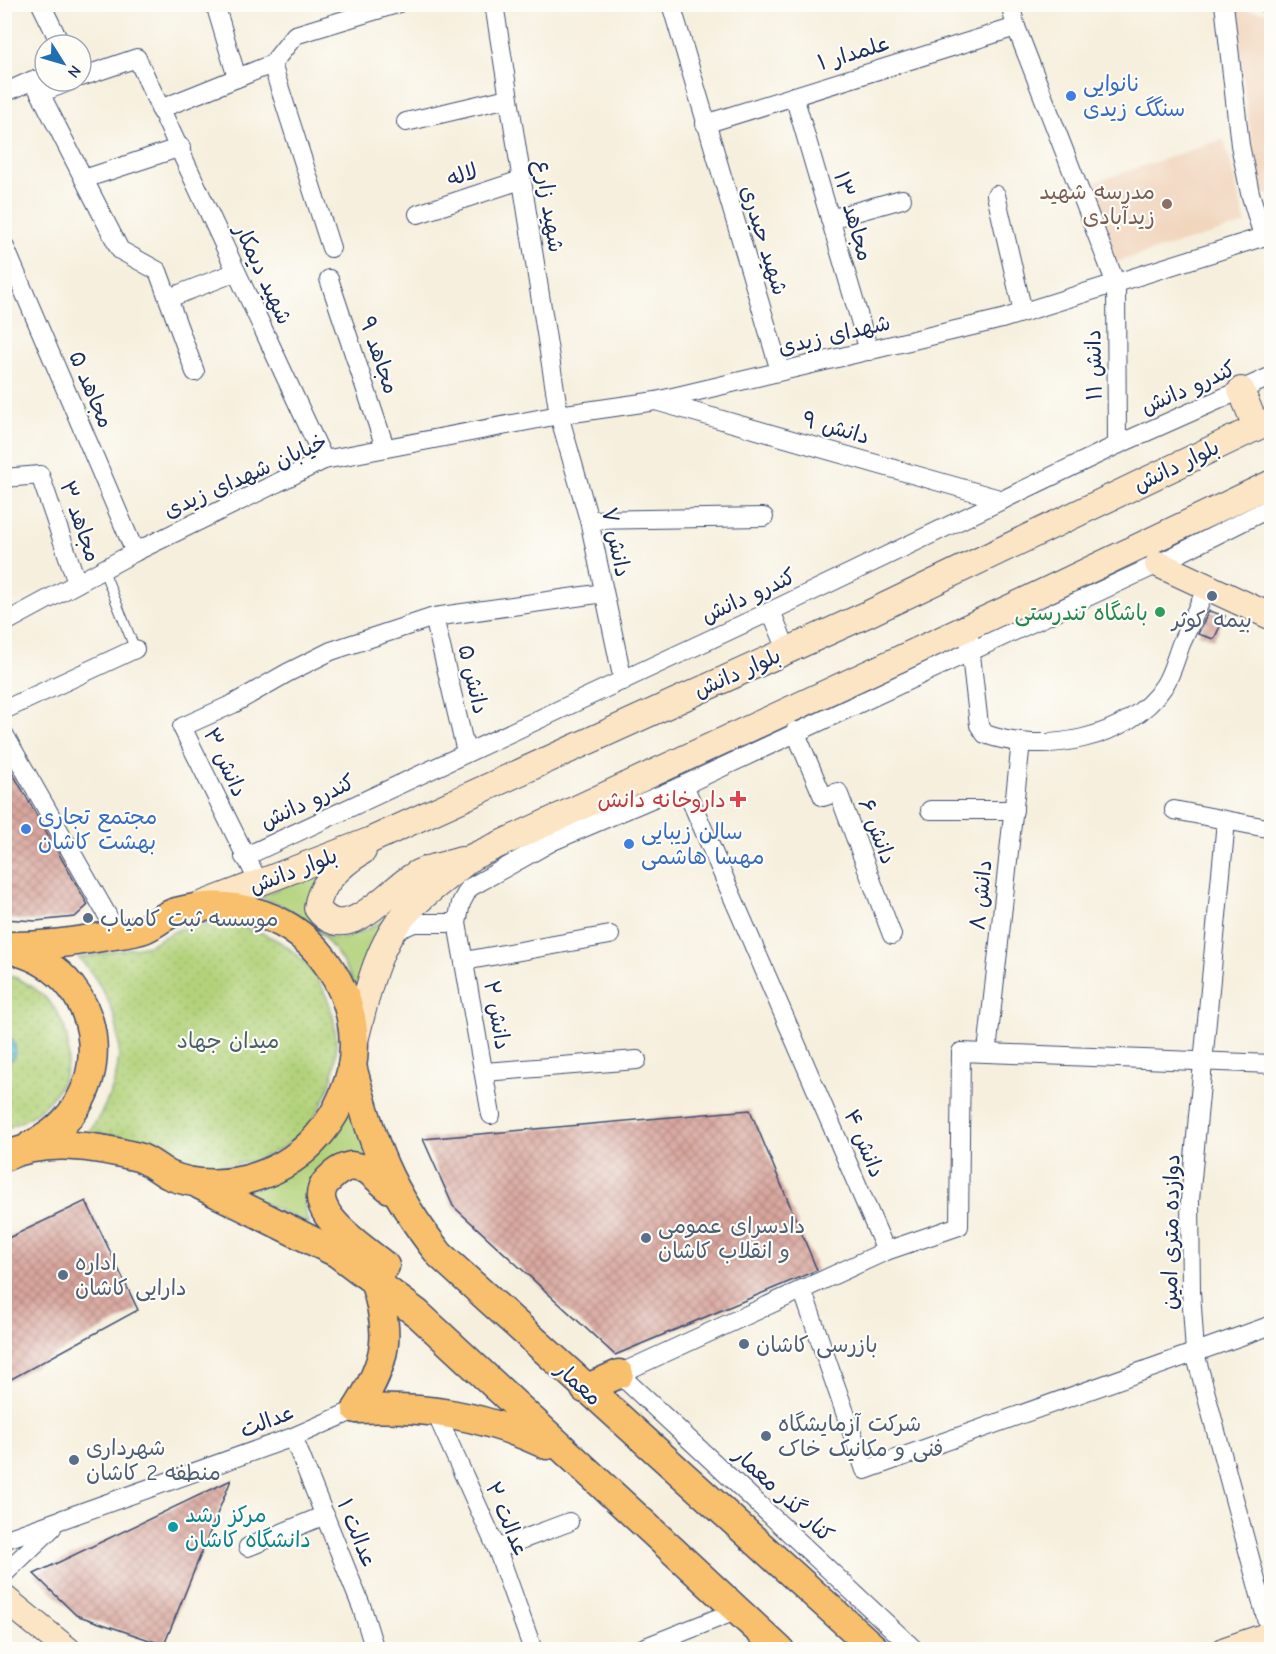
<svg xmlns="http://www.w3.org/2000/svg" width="1276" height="1654" font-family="'Comic Neue','Playpen Sans Arabic',sans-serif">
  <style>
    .built { fill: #f1d5bd }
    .green { fill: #b2d27a; stroke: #66806c; stroke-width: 1.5 }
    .park { fill: url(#park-dots); stroke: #66806c; stroke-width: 1.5 }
    .water { fill: url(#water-rules); stroke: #367296; stroke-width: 1.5 }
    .building { fill: url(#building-cross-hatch) }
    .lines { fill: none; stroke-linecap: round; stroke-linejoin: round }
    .lane-casing { stroke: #3c4c71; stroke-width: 11 }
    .street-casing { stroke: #3c4c71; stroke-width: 20 }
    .secondary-casing { stroke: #3c4c71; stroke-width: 28 }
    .primary-casing { stroke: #3c4c71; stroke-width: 31 }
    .lane { stroke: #fff; stroke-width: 9 }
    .street { stroke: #fff; stroke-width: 18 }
    .secondary { stroke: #fce5c4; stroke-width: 26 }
    .primary { stroke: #f8bf6c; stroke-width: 28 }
    .shop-dot { fill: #3f7fe0; stroke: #fdfcf7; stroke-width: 2 }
    .education-dot { fill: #8d6e63; stroke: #fdfcf7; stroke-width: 2 }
    .service-dot { fill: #5c6f8a; stroke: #fdfcf7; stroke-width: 2 }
    .leisure-dot { fill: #2e9e5b; stroke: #fdfcf7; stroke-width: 2 }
    .health-dot { fill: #e0444e; stroke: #fdfcf7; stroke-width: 2 }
    .culture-dot { fill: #0f9aa8; stroke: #fdfcf7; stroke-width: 2 }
    .labels { text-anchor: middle; stroke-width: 4.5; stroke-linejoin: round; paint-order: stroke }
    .street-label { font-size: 22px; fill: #1b2f5e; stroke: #fdfcf7 }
    .shop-label { font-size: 22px; fill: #366cbe; stroke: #fdfcf7; text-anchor: start }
    .education-label { font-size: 22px; fill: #785e54; stroke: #fdfcf7; text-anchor: end }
    .leisure-label { font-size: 22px; fill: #27864d; stroke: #fdfcf7; text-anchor: end }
    .service-label { font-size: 22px; fill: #4e5e75; stroke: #fdfcf7; text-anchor: start }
    .health-label { font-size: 22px; fill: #be3a42; stroke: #fdfcf7; text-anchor: end }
    .park-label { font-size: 22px; fill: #486066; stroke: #fdfcf7 }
    .culture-label { font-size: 22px; fill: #0d838f; stroke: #fdfcf7; text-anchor: start }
  </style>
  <defs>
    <pattern id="park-dots" width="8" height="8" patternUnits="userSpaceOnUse" patternTransform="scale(1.5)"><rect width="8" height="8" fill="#b2d27a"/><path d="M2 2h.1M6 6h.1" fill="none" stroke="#98b56c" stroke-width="1.8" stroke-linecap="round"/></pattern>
    <pattern id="water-rules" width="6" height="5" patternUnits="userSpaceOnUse" patternTransform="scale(1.5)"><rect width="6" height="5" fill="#50b6ce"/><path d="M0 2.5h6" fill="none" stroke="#4294aa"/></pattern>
    <pattern id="building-cross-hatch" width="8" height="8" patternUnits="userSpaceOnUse" patternTransform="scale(1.5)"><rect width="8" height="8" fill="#d9a69d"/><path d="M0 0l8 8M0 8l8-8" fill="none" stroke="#af8883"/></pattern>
  </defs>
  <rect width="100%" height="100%" fill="#fdfcf7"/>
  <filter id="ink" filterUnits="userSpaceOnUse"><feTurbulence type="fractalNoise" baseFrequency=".0167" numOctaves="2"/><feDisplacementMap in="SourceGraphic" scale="12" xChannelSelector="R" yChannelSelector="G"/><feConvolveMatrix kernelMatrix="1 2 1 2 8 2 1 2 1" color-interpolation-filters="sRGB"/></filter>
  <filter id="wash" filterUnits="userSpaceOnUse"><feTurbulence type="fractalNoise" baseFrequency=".008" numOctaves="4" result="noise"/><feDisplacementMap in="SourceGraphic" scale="24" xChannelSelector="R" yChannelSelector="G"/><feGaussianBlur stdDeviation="1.35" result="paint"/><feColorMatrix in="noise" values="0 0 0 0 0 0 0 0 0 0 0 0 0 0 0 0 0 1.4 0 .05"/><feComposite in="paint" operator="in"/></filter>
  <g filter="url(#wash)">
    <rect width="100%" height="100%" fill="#f6efdd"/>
    <!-- built -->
    <g class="built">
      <path d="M1234,9L1271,13V196L1261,191L1257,183Z"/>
      <path d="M1224,139L1246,224L1116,262L1086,185Z"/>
    </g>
    <!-- green -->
    <g class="green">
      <path d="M331,868C325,881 316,896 311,910C310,916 312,922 316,927C338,954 371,926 395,914L358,993C339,947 307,909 257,897Z"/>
      <path d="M352,1096L378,1172L313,1183C304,1197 302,1208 309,1224L234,1190Z"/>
    </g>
    <!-- park -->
    <g class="park">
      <path d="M216,923C375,935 372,1147 232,1165C214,1167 191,1167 174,1158C165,1153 157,1146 147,1142C130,1135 107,1135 89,1132C132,1072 129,1013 79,958L149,945L179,929Z"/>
      <path d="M4,974C64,990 92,1060 44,1106C33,1117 19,1123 5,1129Z"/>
    </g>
    <!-- water -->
    <path class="water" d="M5,1034C19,1042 19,1057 5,1065Z"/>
    <g id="blocks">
      <!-- building -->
      <g class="building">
        <path d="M1209,611L1225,616L1214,639L1198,634Z"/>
        <path d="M4,758L88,905L75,917L36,921L4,919Z"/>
        <path d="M750,1110L817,1270L615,1355L453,1206L423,1139Z"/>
        <path d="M86,1201L138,1310L4,1383V1240Z"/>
        <path d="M231,1480L164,1645L76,1615L34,1574Z"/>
      </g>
    </g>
  </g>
  <g filter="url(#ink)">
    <use href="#blocks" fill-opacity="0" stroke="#3c4c71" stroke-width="1.5"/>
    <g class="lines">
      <defs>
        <path id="lane" d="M103,569L135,649"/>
        <g id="street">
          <path d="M41,4L61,45"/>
          <path d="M215,4L237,78"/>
          <path d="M494,4L559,415L589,520L623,681"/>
          <path d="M671,4L780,371"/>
          <path d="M1010,4L1016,27L1116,284L1117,445"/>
          <path d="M1224,4L1240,145L1250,193L1263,236"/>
          <path d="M1267,4L1272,5"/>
          <path d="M272,64L331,248"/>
          <path d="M81,77L137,58L324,460"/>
          <path d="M4,93L33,80L40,93L71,81"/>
          <path d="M40,93L120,250L158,271L195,372"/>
          <path d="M794,96L869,351"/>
          <path d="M160,109L272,64L295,35L397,4"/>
          <path d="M406,122L508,98"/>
          <path d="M705,124L1016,27"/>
          <path d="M84,179L181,147"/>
          <path d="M996,195L1023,312"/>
          <path d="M418,214L521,180"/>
          <path d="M830,219L902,199"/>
          <path d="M4,245L135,552"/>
          <path d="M329,279L385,447"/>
          <path d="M169,298L236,272"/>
          <path d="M659,402L1003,500"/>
          <path d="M4,478L40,475L77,583"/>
          <path d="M589,520L764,517"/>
          <path d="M771,611L787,650"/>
          <path d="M434,617L466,752"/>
          <path d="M4,623L135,552L324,460L559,415L656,401L1002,319L1272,234"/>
          <path d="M969,638L979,725L985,734C1042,755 1129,740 1164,686C1172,674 1176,657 1181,644C1190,624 1199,605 1208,585"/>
          <path d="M4,710L135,649"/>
          <path d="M795,731L823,797L838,792L892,935"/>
          <path d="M4,734L118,934"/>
          <path d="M684,785L886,1251"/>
          <path d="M930,810H1014"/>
          <path d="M1174,810L1272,829"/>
          <path d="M1226,821L1190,1200L1191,1291L1195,1353L1272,1640"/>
          <path d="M244,857L771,611L1117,445L1272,376"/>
          <path d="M259,883L182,727L233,704L287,673L331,651L434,617L604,593"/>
          <path d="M393,932L414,923H457"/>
          <path d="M464,961L610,935"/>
          <path d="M987,1052L1021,742"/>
          <path d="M484,1072L637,1060"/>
          <path d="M491,1115L457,923L461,903L469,888L553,841L684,785L1158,564L1272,507"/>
          <path d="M802,1289L865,1470L1272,1325"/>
          <path d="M434,1409L497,1549L533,1650"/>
          <path d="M293,1437L362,1608L375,1650"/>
          <path d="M4,1540L293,1437L357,1409"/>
          <path d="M248,1547L325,1515"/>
          <path d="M497,1549L569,1522"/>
          <path d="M4,1574L52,1528"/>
          <path d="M638,1650L738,1610"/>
          <path d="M915,1650L619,1374L886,1251L959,1226L961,1052L1272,1064"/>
        </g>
        <g id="secondary">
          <path d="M1241,390L1256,427"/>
          <path d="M1158,564L1272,617"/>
          <path d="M363,851C342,864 320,882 317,908C345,949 388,890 413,876C426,867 446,865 461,860"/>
          <path d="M198,906L369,841L870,613L1272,420"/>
          <path d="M355,1041C366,999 375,948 405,914C424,893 450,876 472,857L1018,604L1272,483"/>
          <path d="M4,1598L68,1650"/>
          <path d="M1225,1650L1272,1634"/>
        </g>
        <g id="primary">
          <path d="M4,946C40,947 73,942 108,936C119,934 133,933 144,929C155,925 164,915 176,912C234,896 297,916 330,968C350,998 359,1036 351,1072C339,1120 306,1160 258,1176C232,1185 195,1187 169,1175C159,1170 149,1160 138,1157C95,1146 45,1138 4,1157"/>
          <path d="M16,951C111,977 120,1104 31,1145"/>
          <path d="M352,1066C374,1148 387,1188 440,1255L876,1650"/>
          <path d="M200,1185L337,1253L418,1314L780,1650"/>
          <path d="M385,1266C366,1250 301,1210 327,1181C335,1173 341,1168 351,1166L367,1169L390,1189"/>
          <path d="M585,1389L619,1374"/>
          <path d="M357,1409C426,1406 483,1415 547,1445"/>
          <path d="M357,1409C388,1360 392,1333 373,1278"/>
        </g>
      </defs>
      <!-- lane casing -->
      <use href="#lane" class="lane-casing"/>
      <!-- street casing -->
      <use href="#street" class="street-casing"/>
      <!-- secondary casing -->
      <use href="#secondary" class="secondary-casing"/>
      <!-- primary casing -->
      <use href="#primary" class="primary-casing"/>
      <!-- lane -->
      <use href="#lane" class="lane"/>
      <!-- street -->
      <use href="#street" class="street"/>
      <!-- secondary -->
      <use href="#secondary" class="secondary"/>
      <!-- primary -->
      <use href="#primary" class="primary"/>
    </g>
  </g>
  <!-- markers -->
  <g class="shop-dot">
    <circle cx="1071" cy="96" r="6"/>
    <circle cx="26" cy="829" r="6"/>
    <circle cx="629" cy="844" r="6"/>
  </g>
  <circle class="education-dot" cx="1167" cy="204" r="6"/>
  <g class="service-dot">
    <circle cx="1212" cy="596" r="6"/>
    <circle cx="88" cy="918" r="6"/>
    <circle cx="646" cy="1238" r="6"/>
    <circle cx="63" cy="1275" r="6"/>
    <circle cx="744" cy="1344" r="6"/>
    <circle cx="766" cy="1436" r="6"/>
    <circle cx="74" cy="1460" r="6"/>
  </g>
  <circle class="leisure-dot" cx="1160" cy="612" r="6"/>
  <path class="health-dot" d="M735 790h6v6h6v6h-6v6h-6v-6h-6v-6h6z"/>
  <circle class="culture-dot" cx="173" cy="1527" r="6"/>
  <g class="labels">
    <!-- street labels -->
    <g class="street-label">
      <text transform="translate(853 52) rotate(-17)" y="8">علمدار ۱</text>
      <text transform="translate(462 174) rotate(-18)" y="8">لاله</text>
      <text transform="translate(550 206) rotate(81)" y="8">شهید زارع</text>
      <text transform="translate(854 216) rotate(74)" y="8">مجاهد ۱۳</text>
      <text transform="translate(765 240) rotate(73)" y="8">شهید حیدری</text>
      <text transform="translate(264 274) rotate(65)" y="8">شهید دیمکار</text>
      <text transform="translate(834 334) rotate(-13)" y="8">شهدای زیدی</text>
      <text transform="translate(380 355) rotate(71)" y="8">مجاهد ۹</text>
      <text transform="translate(1093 365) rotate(-91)" y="8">دانش ۱۱</text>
      <text transform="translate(1188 387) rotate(-24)" y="8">کندرو دانش</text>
      <text transform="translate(92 389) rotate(67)" y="8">مجاهد ۵</text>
      <text transform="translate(836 427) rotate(16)" y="8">دانش ۹</text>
      <text transform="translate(1176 465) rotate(-26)" y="8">بلوار دانش</text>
      <text transform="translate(245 475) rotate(-24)" y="8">خیابان شهدای زیدی</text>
      <text transform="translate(81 521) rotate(71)" y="8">مجاهد ۳</text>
      <text transform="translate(617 542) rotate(78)" y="8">دانش ۷</text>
      <text transform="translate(748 595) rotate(-25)" y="8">کندرو دانش</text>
      <text transform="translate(737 672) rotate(-24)" y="8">بلوار دانش</text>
      <text transform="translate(474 679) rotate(77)" y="8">دانش ۵</text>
      <text transform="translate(226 762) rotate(65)" y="8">دانش ۳</text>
      <text transform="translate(307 801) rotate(-25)" y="8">کندرو دانش</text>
      <text transform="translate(878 831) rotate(69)" y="8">دانش ۶</text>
      <text transform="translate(293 870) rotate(-21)" y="8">بلوار دانش</text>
      <text transform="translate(980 895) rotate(-84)" y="8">دانش ۸</text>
      <text transform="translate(498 1015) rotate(80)" y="8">دانش ۲</text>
      <text transform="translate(865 1143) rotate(67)" y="8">دانش ۴</text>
      <text transform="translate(1170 1232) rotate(-89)" y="8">دوازده متری امین</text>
      <text transform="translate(579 1383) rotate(42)" y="8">معمار</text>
      <text transform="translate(267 1420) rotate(-21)" y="8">عدالت</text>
      <text transform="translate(784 1494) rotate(43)" y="8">کنار گذر معمار</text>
      <text transform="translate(508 1519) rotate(67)" y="8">عدالت ۲</text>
      <text transform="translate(358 1533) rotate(68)" y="8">عدالت ۱</text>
    </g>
    <!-- shop labels -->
    <g class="shop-label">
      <text x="1083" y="91">نانوایی<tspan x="1083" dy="25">سنگگ زیدی</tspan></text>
      <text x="38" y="824">مجتمع تجاری<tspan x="38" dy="25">بهشت کاشان</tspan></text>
      <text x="641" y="839">سالن زیبایی<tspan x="641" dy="25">مهسا هاشمی</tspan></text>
    </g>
    <!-- education labels -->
    <g class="education-label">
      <text x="1155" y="199">مدرسه شهید<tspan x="1155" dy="25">زیدآبادی</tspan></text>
    </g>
    <!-- leisure labels -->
    <g class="leisure-label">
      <text x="1148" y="620">باشگاه تندرستی</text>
    </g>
    <!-- service labels -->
    <g class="service-label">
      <text x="1212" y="627" text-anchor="middle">بیمه کوثر</text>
      <text x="100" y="926">موسسه ثبت کامیاب</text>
      <text x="658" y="1233">دادسرای عمومی<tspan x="658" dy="25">و انقلاب کاشان</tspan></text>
      <text x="75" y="1270">اداره<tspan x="75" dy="25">دارایی کاشان</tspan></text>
      <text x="756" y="1352">بازرسی کاشان</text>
      <text x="778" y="1431">شرکت آزمایشگاه<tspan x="778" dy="25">فنی و مکانیک خاک</tspan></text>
      <text x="86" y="1455">شهرداری<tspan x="86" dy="25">منطفه 2 کاشان</tspan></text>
    </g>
    <!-- health labels -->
    <g class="health-label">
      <text x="726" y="807">داروخانه دانش</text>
    </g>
    <!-- park labels -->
    <g class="park-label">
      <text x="228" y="1048">میدان جهاد</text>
    </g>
    <!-- culture labels -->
    <g class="culture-label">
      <text x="185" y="1522">مرکز رشد<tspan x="185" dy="25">دانشگاه کاشان</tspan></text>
    </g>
  </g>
  <!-- margin -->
  <rect width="1276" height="1654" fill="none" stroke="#fdfcf7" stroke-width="24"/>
  <!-- north arrow -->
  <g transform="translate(63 63) rotate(127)"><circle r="28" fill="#fdfcf7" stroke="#a3aaba" stroke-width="1.5"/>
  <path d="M0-4.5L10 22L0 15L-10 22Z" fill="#1f6fb2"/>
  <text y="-9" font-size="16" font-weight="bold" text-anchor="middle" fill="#1b2f5e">N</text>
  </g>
</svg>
